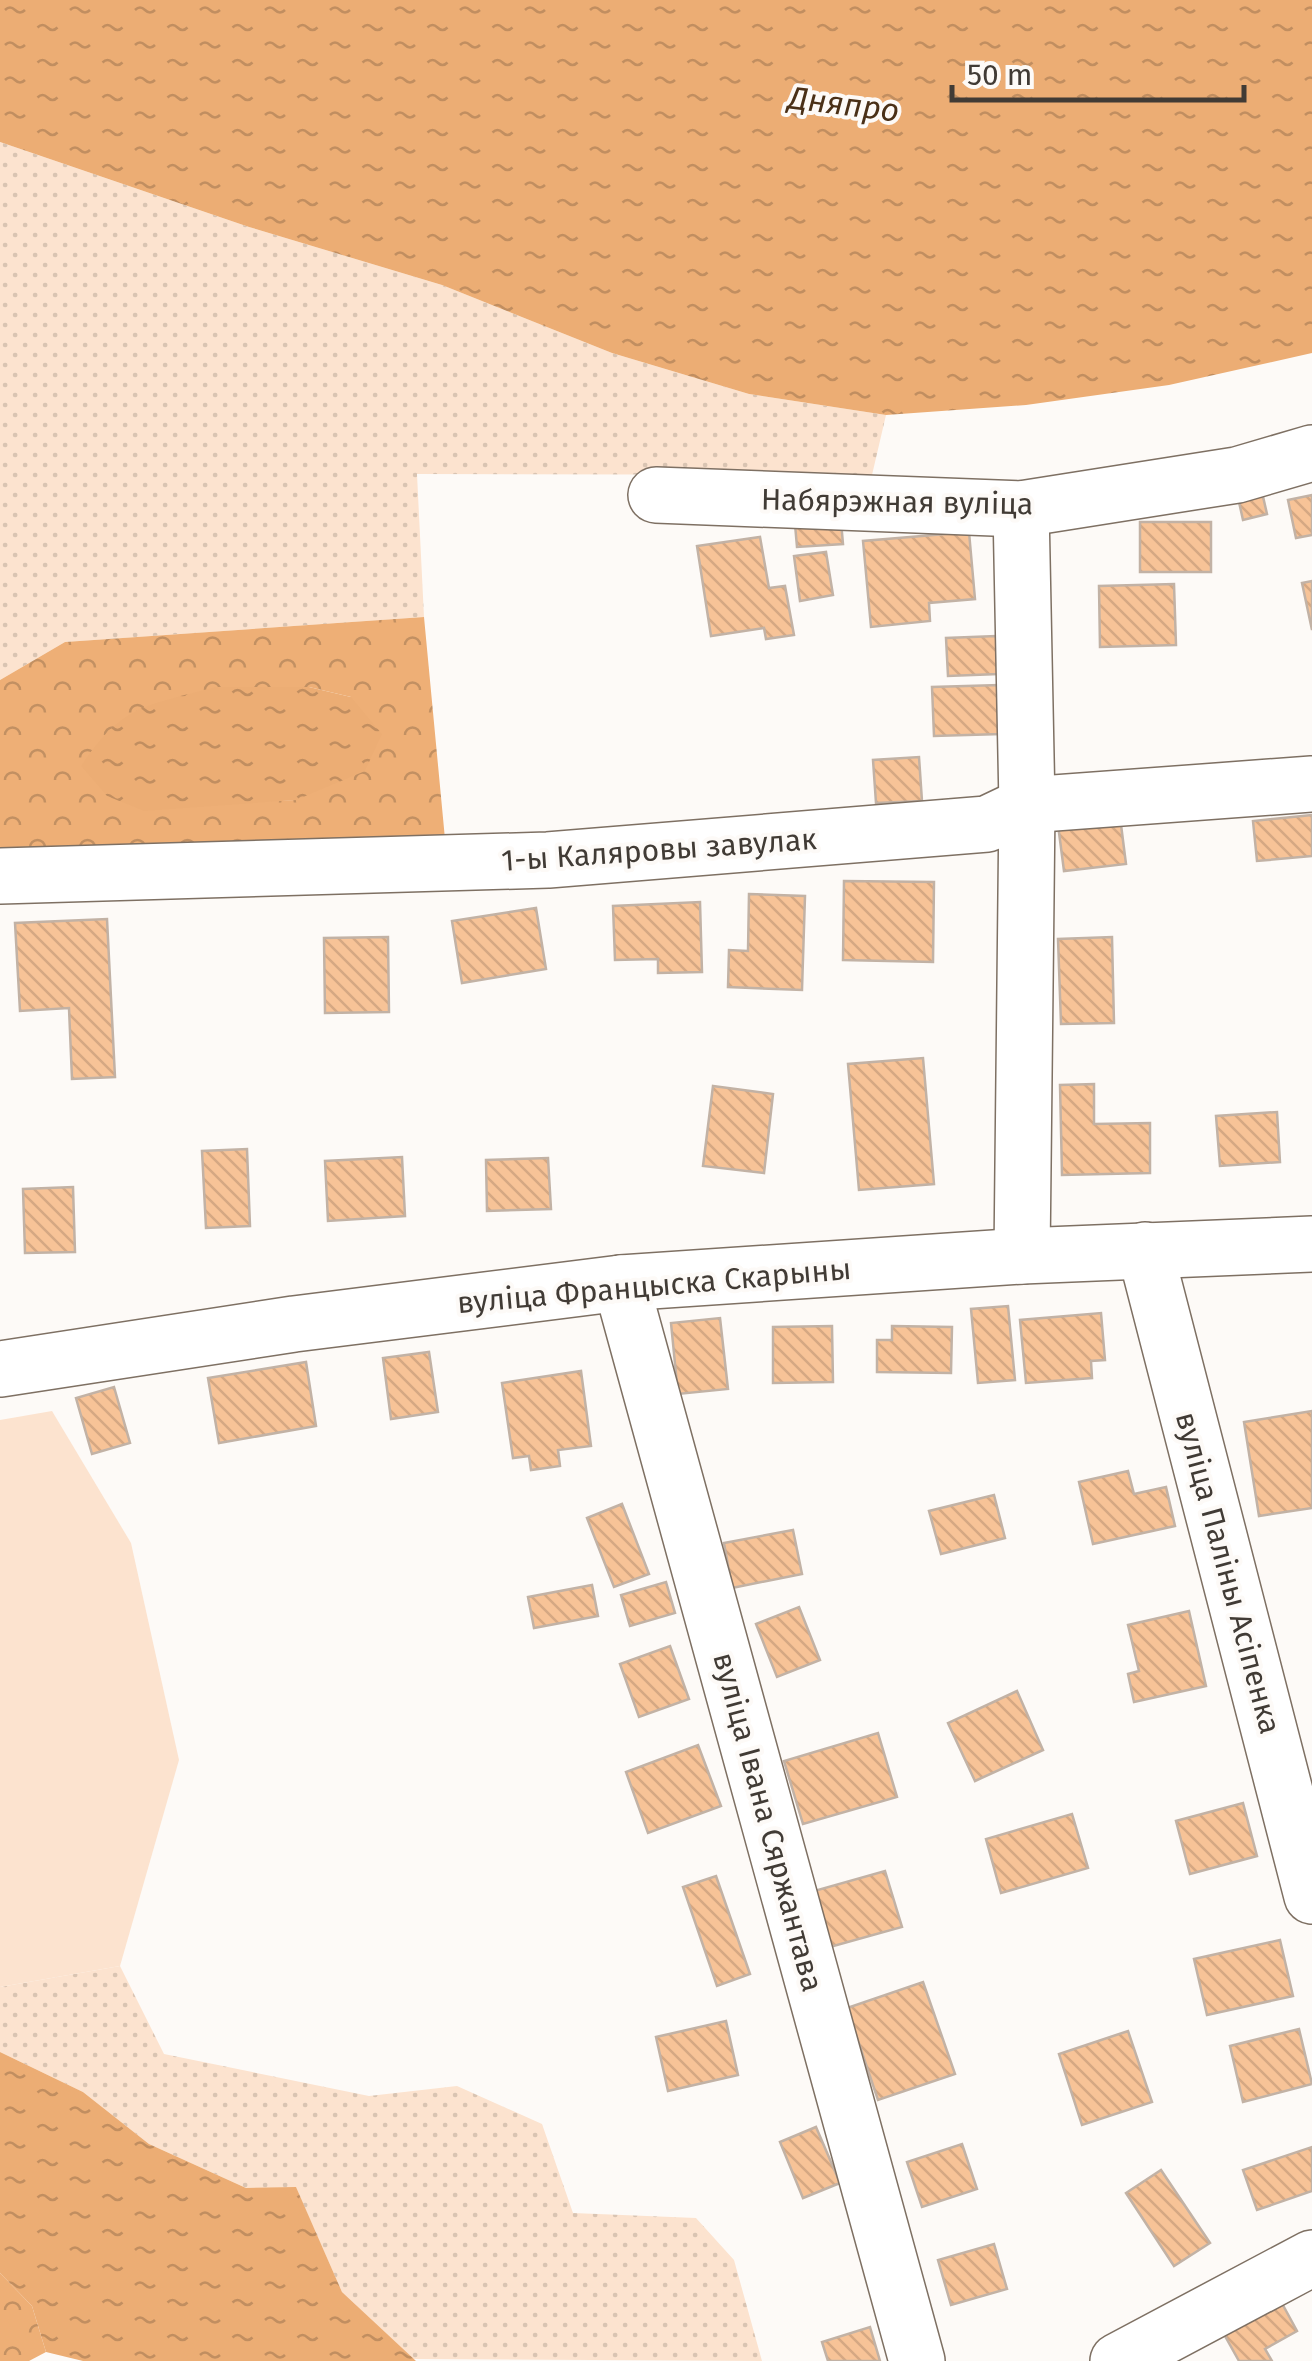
<svg xmlns="http://www.w3.org/2000/svg" width="1312" height="2361" font-family="'Fira Sans',sans-serif">
  <style>
    .grass { fill: url(#grass-dots) }
    .forest { fill: url(#forest-crowns); fill-rule: evenodd }
    .pitch { fill: #fce3cf }
    .water { fill: url(#water-ripples) }
    .building { fill: url(#building-back-hatch); stroke: #c2b2a5; stroke-width: 2.5 }
    .lines { fill: none; stroke-linecap: round; stroke-linejoin: round }
    .minor-casing { stroke: #7e7063; stroke-width: 58 }
    .major-casing { stroke: #7e7063; stroke-width: 58 }
    .minor { stroke: #fff; stroke-width: 55 }
    .major { stroke: #fff; stroke-width: 55 }
    .labels { text-anchor: middle; stroke-width: 8; stroke-linejoin: round; paint-order: stroke }
    .street-label { font-size: 30px; fill: #413b35; stroke: #fdfaf7 }
    .water-label { font-size: 32px; font-style: italic; fill: #4a3017; stroke: #fdfaf7 }
  </style>
  <defs>
    <pattern id="grass-dots" width="8" height="8" patternUnits="userSpaceOnUse" patternTransform="scale(2.5)"><rect width="8" height="8" fill="#fce3cf"/><path d="M2 2h.1M6 6h.1" fill="none" stroke="#d9c4b2" stroke-width="1.8" stroke-linecap="round"/></pattern>
    <pattern id="forest-crowns" width="20" height="18" patternUnits="userSpaceOnUse" patternTransform="scale(2.5)"><rect width="20" height="18" fill="#eeaf76"/><path d="M2 6a3 3 0 1 1 6 0M12 15a3 3 0 1 1 6 0" fill="none" stroke="#c29062"/></pattern>
    <pattern id="water-ripples" width="26" height="14" patternUnits="userSpaceOnUse" patternTransform="scale(2.5)"><rect width="26" height="14" fill="#ecad74"/><path d="M2 4q2-2 4 0t4 0M15 11q2-2 4 0t4 0" fill="none" stroke="#c18e60"/></pattern>
    <pattern id="building-back-hatch" width="6" height="6" patternUnits="userSpaceOnUse" patternTransform="scale(2.5)"><rect width="6" height="6" fill="#f7c397"/><path d="M-1 5l2 2M0 0l6 6M5-1l2 2" fill="none" stroke="#d5a883"/></pattern>
  </defs>
  <rect width="100%" height="100%" fill="#fdfaf7"/>
  <!-- grass -->
  <g class="grass">
    <path d="M0,142L249,227L442,285L612,353L749,394L886,415L872,475L417,474L424,617L65,642L0,680Z"/>
    <path d="M120,1966L164,2054L369,2096L457,2086L542,2124L573,2213L696,2218L734,2260L762,2361L413,2359L342,2292L296,2188H246L149,2144L83,2092L0,2052V1987Z"/>
  </g>
  <!-- forest -->
  <g class="forest">
    <path d="M424,617L445,839L0,848V680L65,642ZM215,687H309L351,697L295,800L247,802Z"/>
    <path d="M0,2273L32,2306L46,2352L29,2361H0Z"/>
  </g>
  <!-- pitch -->
  <path class="pitch" d="M52,1411L131,1543L179,1760L120,1966L0,1987V1420Z"/>
  <!-- water -->
  <g class="water">
    <path d="M0,0H1312V353L1169,385L1026,405L886,415L749,394L612,353L442,285L249,227L0,142Z"/>
    <path d="M215,687H309L351,697L382,734L365,771L296,800L144,811L107,796L81,766C123,703 147,706 215,687Z"/>
    <path d="M0,2052L83,2092L149,2144L246,2188L296,2187L342,2292L416,2361H83L46,2352L32,2306L0,2273Z"/>
  </g>
  <!-- building -->
  <g class="building">
    <path d="M1259,479L1267,514L1243,520L1235,484Z"/>
    <path d="M1312,495V535L1296,538L1288,500Z"/>
    <path d="M840,510L843,544L797,547L794,513Z"/>
    <rect x="1140" y="522" width="71" height="50"/>
    <path d="M969,532L975,599L929,603L930,621L871,627L863,541Z"/>
    <path d="M760,537L769,588L785,586L794,635L766,639L764,628L711,636L697,546Z"/>
    <path d="M826,552L833,595L800,601L794,556Z"/>
    <path d="M1312,581V630L1302,583Z"/>
    <path d="M1174,584L1176,645L1100,647L1099,586Z"/>
    <path d="M996,636L998,674L948,676L946,638Z"/>
    <path d="M999,685L1001,734L934,736L932,687Z"/>
    <path d="M919,757L922,801L876,803L873,760Z"/>
    <path d="M1119,809L1126,864L1064,871L1057,817Z"/>
    <path d="M1312,815V856L1257,861L1253,821Z"/>
    <path d="M844,881L934,882L933,962L843,960Z"/>
    <path d="M749,894L805,896L802,990L728,987L729,950L748,951Z"/>
    <path d="M700,902L702,972L658,973V959L615,960L613,906Z"/>
    <path d="M536,908L546,969L462,983L452,921Z"/>
    <path d="M107,919L115,1077L72,1079L69,1008L20,1011L15,923Z"/>
    <path d="M388,937L389,1012L325,1013L324,938Z"/>
    <path d="M1112,937L1114,1023L1061,1024L1058,939Z"/>
    <path d="M923,1058L934,1184L859,1190L848,1064Z"/>
    <path d="M1094,1084V1124L1150,1123V1173L1062,1175L1060,1085Z"/>
    <path d="M713,1086L773,1094L764,1173L703,1166Z"/>
    <path d="M1277,1112L1280,1162L1220,1166L1216,1116Z"/>
    <path d="M247,1149L250,1226L206,1228L202,1151Z"/>
    <path d="M402,1157L405,1216L328,1221L325,1161Z"/>
    <path d="M548,1158L551,1209L487,1211L486,1160Z"/>
    <path d="M73,1187L75,1252L25,1253L23,1189Z"/>
    <path d="M1008,1306L1015,1380L978,1383L971,1309Z"/>
    <path d="M1101,1313L1105,1360L1091,1361L1092,1378L1026,1383L1020,1320Z"/>
    <path d="M720,1318L728,1389L678,1394L671,1323Z"/>
    <path d="M832,1326L833,1382L773,1383V1327Z"/>
    <path d="M892,1326L952,1327L951,1373L877,1372V1340H892Z"/>
    <path d="M429,1352L438,1412L391,1419L383,1358Z"/>
    <path d="M306,1362L316,1426L219,1443L208,1378Z"/>
    <path d="M581,1371L591,1446L558,1450L560,1466L531,1470L529,1456L513,1458L502,1383Z"/>
    <path d="M114,1387L130,1443L92,1454L76,1398Z"/>
    <path d="M1312,1411V1508L1259,1516L1244,1422Z"/>
    <path d="M1128,1471L1134,1494L1166,1487L1175,1526L1093,1544L1079,1482Z"/>
    <path d="M994,1495L1005,1538L941,1554L929,1511Z"/>
    <path d="M622,1504L649,1574L614,1587L587,1518Z"/>
    <path d="M793,1530L802,1574L732,1588L724,1543Z"/>
    <path d="M666,1582L675,1613L630,1626L621,1595Z"/>
    <path d="M592,1585L598,1616L534,1628L528,1597Z"/>
    <path d="M799,1607L820,1660L777,1677L756,1624Z"/>
    <path d="M1189,1611L1206,1686L1134,1702L1128,1674L1139,1671L1128,1625Z"/>
    <path d="M670,1646L689,1699L639,1717L620,1664Z"/>
    <path d="M1017,1691L1043,1750L975,1781L948,1723Z"/>
    <path d="M878,1733L897,1797L803,1824L784,1761Z"/>
    <path d="M698,1745L721,1806L648,1833L626,1772Z"/>
    <path d="M1243,1803L1257,1856L1190,1874L1176,1821Z"/>
    <path d="M1072,1814L1088,1868L1001,1893L986,1839Z"/>
    <path d="M885,1871L902,1927L830,1947L814,1891Z"/>
    <path d="M716,1876L750,1974L717,1986L683,1887Z"/>
    <path d="M1280,1940L1293,1996L1207,2015L1194,1959Z"/>
    <path d="M923,1982L955,2074L878,2100L847,2008Z"/>
    <path d="M726,2021L738,2075L668,2091L656,2037Z"/>
    <path d="M1299,2029L1312,2084L1243,2102L1230,2046Z"/>
    <path d="M1128,2031L1152,2102L1082,2125L1059,2054Z"/>
    <path d="M816,2127L840,2183L803,2198L780,2142Z"/>
    <path d="M962,2144L977,2189L922,2207L907,2162Z"/>
    <path d="M1312,2147V2191L1257,2210L1243,2170Z"/>
    <path d="M1161,2170L1210,2243L1174,2266L1126,2193Z"/>
    <path d="M994,2244L1007,2289L951,2305L938,2260Z"/>
    <path d="M1278,2296L1297,2331L1265,2349L1272,2361H1239L1220,2327Z"/>
    <path d="M870,2327L880,2361H828L822,2342Z"/>
  </g>
  <g class="lines">
    <defs>
      <g id="minor">
        <path d="M656,495L1021,509L1237,475L1312,453"/>
        <path d="M1021,509L1027,805L1022,1256"/>
        <path d="M0,876L548,860L987,824L1027,805L1312,784"/>
        <path d="M1145,1250L1312,1896"/>
        <path d="M621,1283L917,2361"/>
        <path d="M1118,2361L1312,2258"/>
      </g>
      <path id="major" d="M0,1369L294,1324L621,1283L1022,1256L1312,1244"/>
    </defs>
    <!-- minor casing -->
    <use href="#minor" class="minor-casing"/>
    <!-- major casing -->
    <use href="#major" class="major-casing"/>
    <!-- minor -->
    <use href="#minor" class="minor"/>
    <!-- major -->
    <use href="#major" class="major"/>
  </g>
  <g class="labels">
    <!-- street labels -->
    <g class="street-label">
      <text transform="translate(897 502) rotate(1)" y="10">Набярэжная вуліца</text>
      <text transform="translate(659 850) rotate(-4)" y="10">1-ы Каляровы завулак</text>
      <text transform="translate(654 1286) rotate(-5)" y="10">вуліца Францыска Скарыны</text>
      <text transform="translate(1228 1573) rotate(75)" y="10">вуліца Паліны Асіпенка</text>
      <text transform="translate(768 1822) rotate(75)" y="10">вуліца Івана Сяржантава</text>
    </g>
    <!-- water labels -->
    <g class="water-label">
      <text transform="translate(844 104) rotate(7)" y="11">Дняпро</text>
    </g>
  </g>
  <!-- scale -->
  <path d="M952 85v15h292v-15" fill="none" stroke="#413b35" stroke-width="5"/>
  <text x="967" y="85" font-size="30" fill="#413b35" stroke="#fdfaf7" stroke-width="8" paint-order="stroke">50 m</text>
</svg>
